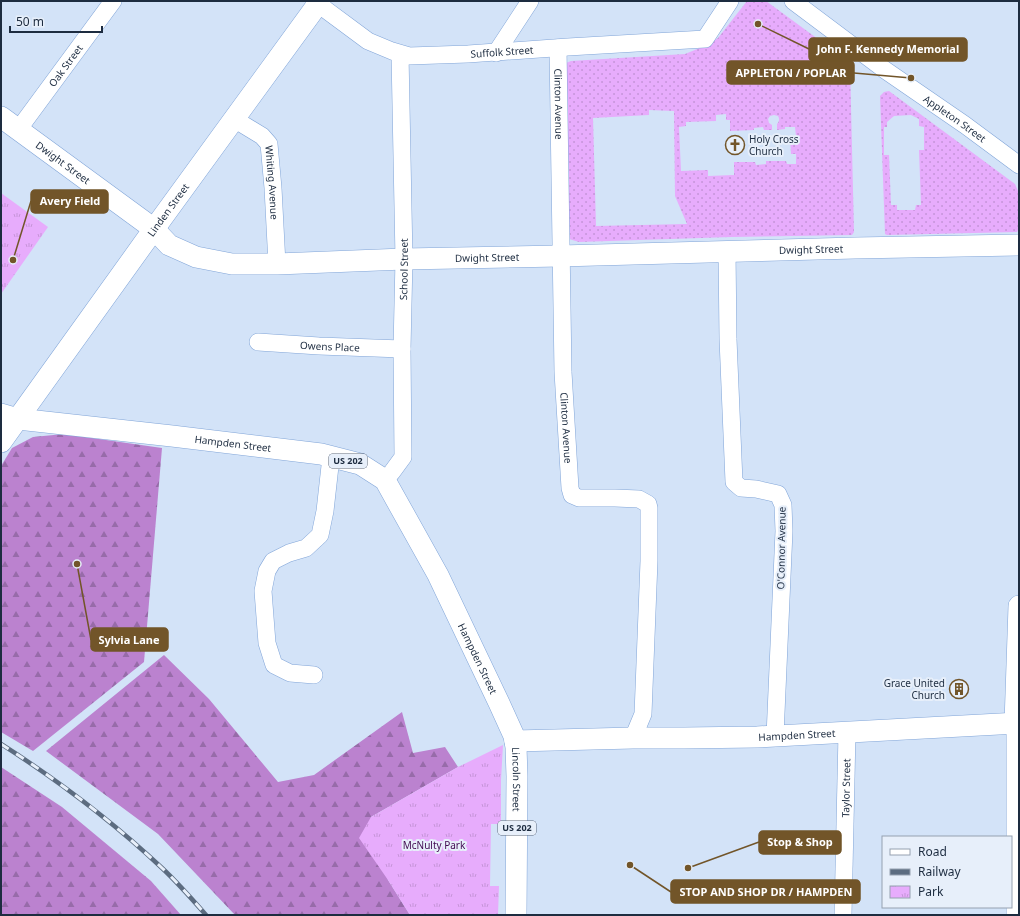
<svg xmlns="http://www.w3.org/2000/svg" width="1020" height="916" font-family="'Noto Sans',sans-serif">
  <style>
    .grass { fill: url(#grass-dots); fill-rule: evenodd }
    .forest { fill: url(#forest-firs) }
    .park { fill: url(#park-tufts) }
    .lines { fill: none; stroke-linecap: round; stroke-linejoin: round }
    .minor-casing { stroke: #81a5d8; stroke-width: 18 }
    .major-casing { stroke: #81a5d8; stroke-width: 22 }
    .minor { stroke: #fff; stroke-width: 17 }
    .major { stroke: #fff; stroke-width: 21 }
    .rail-casing { stroke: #5c6c80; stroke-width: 4.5 }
    .rail { stroke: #e7effa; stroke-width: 3; stroke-dasharray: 9; stroke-linecap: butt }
    .labels { text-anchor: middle; stroke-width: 4; stroke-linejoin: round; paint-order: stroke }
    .shield { fill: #e7effa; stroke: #5a6678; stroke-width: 1 }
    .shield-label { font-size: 9px; font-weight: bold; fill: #1d2c40 }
    .street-label { font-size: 10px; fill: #1d2c40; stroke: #e7effa }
    .poi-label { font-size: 10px; fill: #1d2c40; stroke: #e7effa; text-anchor: start }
    .park-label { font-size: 10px; fill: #410951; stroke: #e7effa }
    .leader { fill: none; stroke: #725529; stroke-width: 1.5 }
    .callout-dot { fill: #725529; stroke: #e7effa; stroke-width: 1.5 }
    .callout { fill: #725529; stroke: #725529; stroke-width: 1.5 }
    .callout-label { font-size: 11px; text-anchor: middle; font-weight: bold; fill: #fff }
  </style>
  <defs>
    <pattern id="grass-dots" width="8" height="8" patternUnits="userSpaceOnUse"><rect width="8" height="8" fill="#e7acfc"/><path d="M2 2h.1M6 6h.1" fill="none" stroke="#c694d9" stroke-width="1.8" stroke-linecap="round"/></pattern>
    <pattern id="forest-firs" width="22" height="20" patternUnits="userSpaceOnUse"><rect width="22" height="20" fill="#bb82cf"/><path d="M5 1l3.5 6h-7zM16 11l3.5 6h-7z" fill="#976ba9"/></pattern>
    <pattern id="park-tufts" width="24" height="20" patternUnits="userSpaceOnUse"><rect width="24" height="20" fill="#e7acfc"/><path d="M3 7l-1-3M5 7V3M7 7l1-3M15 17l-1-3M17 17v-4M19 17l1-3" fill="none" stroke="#c694d9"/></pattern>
  </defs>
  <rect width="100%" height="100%" fill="#d3e3f8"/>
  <!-- grass -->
  <g class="grass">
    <path d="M747,1H766L822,42L850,65L854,232L852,235L731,237L579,242L569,239L566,63L571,61L685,54L707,45L718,38ZM649,110L674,111L675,196L687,224L596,226L593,118L649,115ZM726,114V120H730V131L754,130V128L763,127L764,130H772V125L769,123L768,119L770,116L774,115L778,116C780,119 779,122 777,124V130L785,129V127H795L796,136H790L791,154H796V164H787L786,161H766V164L756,165L755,162H734V175L708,176V170L681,171L679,127L686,126V122L716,121V115Z"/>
    <path d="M889,91L1015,184L1018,191V230L1017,232L887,235L885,234L880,96L884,92ZM911,115L919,119V126L924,127V150H919L921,205H916L915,210H897V205H891L889,155H884V127H887V122L894,116Z"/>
  </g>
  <!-- forest -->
  <g class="forest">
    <path d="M64,434L162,448L144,662L33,751L1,732V466L12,448L33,437Z"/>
    <path d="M164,655L209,699L278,782L314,775L402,712L413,753L445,747L458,767L371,817L388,880L410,915H235L158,834L46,751Z"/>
    <path d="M1,767L62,807L151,881L181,915H1Z"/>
  </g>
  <!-- park -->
  <g class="park">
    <path d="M1,193L48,227L1,294Z"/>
    <path d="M503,745L501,780V824H491L490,886H499L498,915H410L388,880L359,838L371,817L458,767Z"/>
  </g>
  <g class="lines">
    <defs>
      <g id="minor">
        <path id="s1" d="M314,1L368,41L392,51L409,56L468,54L568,47L705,39L730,1"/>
        <path id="s2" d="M793,1L885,70L965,125L1019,165"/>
        <path id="s3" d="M558,48L563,372L570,488L572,495L579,498H615L639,499L648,504L649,508V561L643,714L633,738"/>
        <path d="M496,53L530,1"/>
        <path id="s4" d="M234,119L262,136L269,144L273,188L277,264"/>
        <path id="s5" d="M18,130L113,1"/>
        <path d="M727,251L728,339L734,482L741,488L756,489L778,494L783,505L784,531L775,736"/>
        <path id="s6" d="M258,342L319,346L402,349"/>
        <path id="s7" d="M385,480L392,472L403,457L402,349L404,259L400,54"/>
        <path d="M314,675L290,673L274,665L267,643L263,591L267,571L273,561L289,553L306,548L320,535L325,511L331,457"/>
        <path id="s8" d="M843,915L847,733"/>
        <path d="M1015,915V723"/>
      </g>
      <g id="major">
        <path id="s9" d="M1,117L154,229L169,245L196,257L232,264H277L404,259L560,256L855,248L1019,245"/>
        <path id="s10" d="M1,414L18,419L172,436L321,454L360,464L385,480L438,575L499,703L514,736L516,747L517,776L516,915"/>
        <path id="s11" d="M1,442L154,229L320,1"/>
        <path d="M1015,723L1019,606"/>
        <path id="s12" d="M515,741L633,738H684L757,737L1019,723"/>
      </g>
    </defs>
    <!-- minor casing -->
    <use href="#minor" class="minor-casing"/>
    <!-- major casing -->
    <use href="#major" class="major-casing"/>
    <!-- minor -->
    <use href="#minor" class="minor"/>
    <!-- major -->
    <use href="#major" class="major"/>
    <defs>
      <path id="rail" d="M1,744C59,781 112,821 162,868C178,883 192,899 206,915"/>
    </defs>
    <!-- rail casing -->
    <use href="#rail" class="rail-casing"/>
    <!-- rail -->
    <use href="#rail" class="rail"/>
  </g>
  <!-- icons -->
  <defs>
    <symbol id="church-ring" viewBox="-11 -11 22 22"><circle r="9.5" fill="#e7effa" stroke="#725529" stroke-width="1.5"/><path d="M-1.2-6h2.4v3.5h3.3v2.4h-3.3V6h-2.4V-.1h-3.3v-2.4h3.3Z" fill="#725529"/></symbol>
    <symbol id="building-ring" viewBox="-11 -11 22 22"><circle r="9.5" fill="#e7effa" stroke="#725529" stroke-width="1.5"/><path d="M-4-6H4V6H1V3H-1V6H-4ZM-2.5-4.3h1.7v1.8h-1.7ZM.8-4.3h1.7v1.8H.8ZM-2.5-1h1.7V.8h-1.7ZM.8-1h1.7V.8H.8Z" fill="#725529"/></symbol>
  </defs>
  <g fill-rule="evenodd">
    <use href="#church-ring" x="724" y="134" width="22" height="22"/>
    <use href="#building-ring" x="948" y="678" width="22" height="22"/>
  </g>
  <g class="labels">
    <!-- shield labels -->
    <g class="shield">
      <rect x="329" y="454" width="38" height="14" rx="3"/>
      <rect x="498" y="821" width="38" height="14" rx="3"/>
    </g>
    <g class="shield-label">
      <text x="348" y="464">US 202</text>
      <text x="517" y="831">US 202</text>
    </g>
    <!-- street labels -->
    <g class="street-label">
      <text dy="4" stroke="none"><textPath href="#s1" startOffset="204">Suffolk Street</textPath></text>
      <text dy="4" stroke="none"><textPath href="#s5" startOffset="80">Oak Street</textPath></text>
      <text dy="4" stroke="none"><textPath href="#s3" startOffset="56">Clinton Avenue</textPath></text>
      <text dy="4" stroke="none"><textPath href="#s2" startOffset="200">Appleton Street</textPath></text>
      <text dy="4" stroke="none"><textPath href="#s9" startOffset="77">Dwight Street</textPath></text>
      <text dy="4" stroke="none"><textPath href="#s4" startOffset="82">Whiting Avenue</textPath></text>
      <text dy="4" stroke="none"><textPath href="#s11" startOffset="286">Linden Street</textPath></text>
      <text dy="4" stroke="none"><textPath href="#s9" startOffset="857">Dwight Street</textPath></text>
      <text dy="4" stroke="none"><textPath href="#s9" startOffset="533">Dwight Street</textPath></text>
      <text dy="4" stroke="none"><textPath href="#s7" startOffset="217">School Street</textPath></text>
      <text dy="4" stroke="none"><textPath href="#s6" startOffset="72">Owens Place</textPath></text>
      <text dy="4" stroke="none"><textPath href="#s3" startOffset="380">Clinton Avenue</textPath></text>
      <text dy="4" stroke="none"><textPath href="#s10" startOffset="234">Hampden Street</textPath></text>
      <text transform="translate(781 548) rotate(-89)" y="4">O'Connor Avenue</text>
      <text dy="4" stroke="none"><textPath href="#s10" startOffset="594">Hampden Street</textPath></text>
      <text dy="4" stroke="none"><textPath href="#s12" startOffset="282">Hampden Street</textPath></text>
      <text dy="4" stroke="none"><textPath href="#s10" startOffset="723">Lincoln Street</textPath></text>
      <text dy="4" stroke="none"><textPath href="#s8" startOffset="127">Taylor Street</textPath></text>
    </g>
    <!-- poi labels -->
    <g class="poi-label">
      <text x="749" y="143">Holy Cross<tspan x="749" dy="12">Church</tspan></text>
      <text x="945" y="687" text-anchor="end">Grace United<tspan x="945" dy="12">Church</tspan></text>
    </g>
    <!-- park labels -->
    <g class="park-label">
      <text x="434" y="849">McNulty Park</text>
    </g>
  </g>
  <!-- callouts -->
  <path class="leader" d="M758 24L809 49M911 78L854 73M13 260L31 201M77 564L91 640M688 868L759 842M630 865L671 892"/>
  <g class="callout-dot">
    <circle cx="758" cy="24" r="4"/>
    <circle cx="911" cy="78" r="4"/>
    <circle cx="13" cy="260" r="4"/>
    <circle cx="77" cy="564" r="4"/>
    <circle cx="688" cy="868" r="4"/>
    <circle cx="630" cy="865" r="4"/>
  </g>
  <g class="callout">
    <rect x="809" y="38" width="158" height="23" rx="4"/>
    <rect x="727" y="61" width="127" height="23" rx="4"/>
    <rect x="31" y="190" width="77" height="23" rx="4"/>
    <rect x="91" y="628" width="77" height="23" rx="4"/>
    <rect x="759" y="831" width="82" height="23" rx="4"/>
    <rect x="671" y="880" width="189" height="23" rx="4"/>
  </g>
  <g class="callout-label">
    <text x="888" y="53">John F. Kennedy Memorial</text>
    <text x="791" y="77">APPLETON / POPLAR</text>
    <text x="70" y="205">Avery Field</text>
    <text x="129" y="644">Sylvia Lane</text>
    <text x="800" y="846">Stop &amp; Shop</text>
    <text x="766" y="896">STOP AND SHOP DR / HAMPDEN</text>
  </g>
  <!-- border -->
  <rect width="1020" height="916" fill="none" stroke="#1d2c40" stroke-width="4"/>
  <!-- legend -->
  <rect x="882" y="836" width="130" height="72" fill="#e7effa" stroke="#96a1b0"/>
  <rect x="890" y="849" width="20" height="6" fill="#ffffff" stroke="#96a1b0"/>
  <text x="918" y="856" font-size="12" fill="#1d2c40">Road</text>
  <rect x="890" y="869" width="20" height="6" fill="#5c6c80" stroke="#96a1b0"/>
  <text x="918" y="876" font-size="12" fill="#1d2c40">Railway</text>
  <rect x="890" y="886" width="20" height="12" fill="url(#park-tufts)" stroke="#96a1b0"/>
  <text x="918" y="896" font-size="12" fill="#1d2c40">Park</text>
  <!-- scale -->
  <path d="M10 26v6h92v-6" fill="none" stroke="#1d2c40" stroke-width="2"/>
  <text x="16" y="26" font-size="12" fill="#1d2c40" stroke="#e7effa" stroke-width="3" paint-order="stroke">50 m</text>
</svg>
